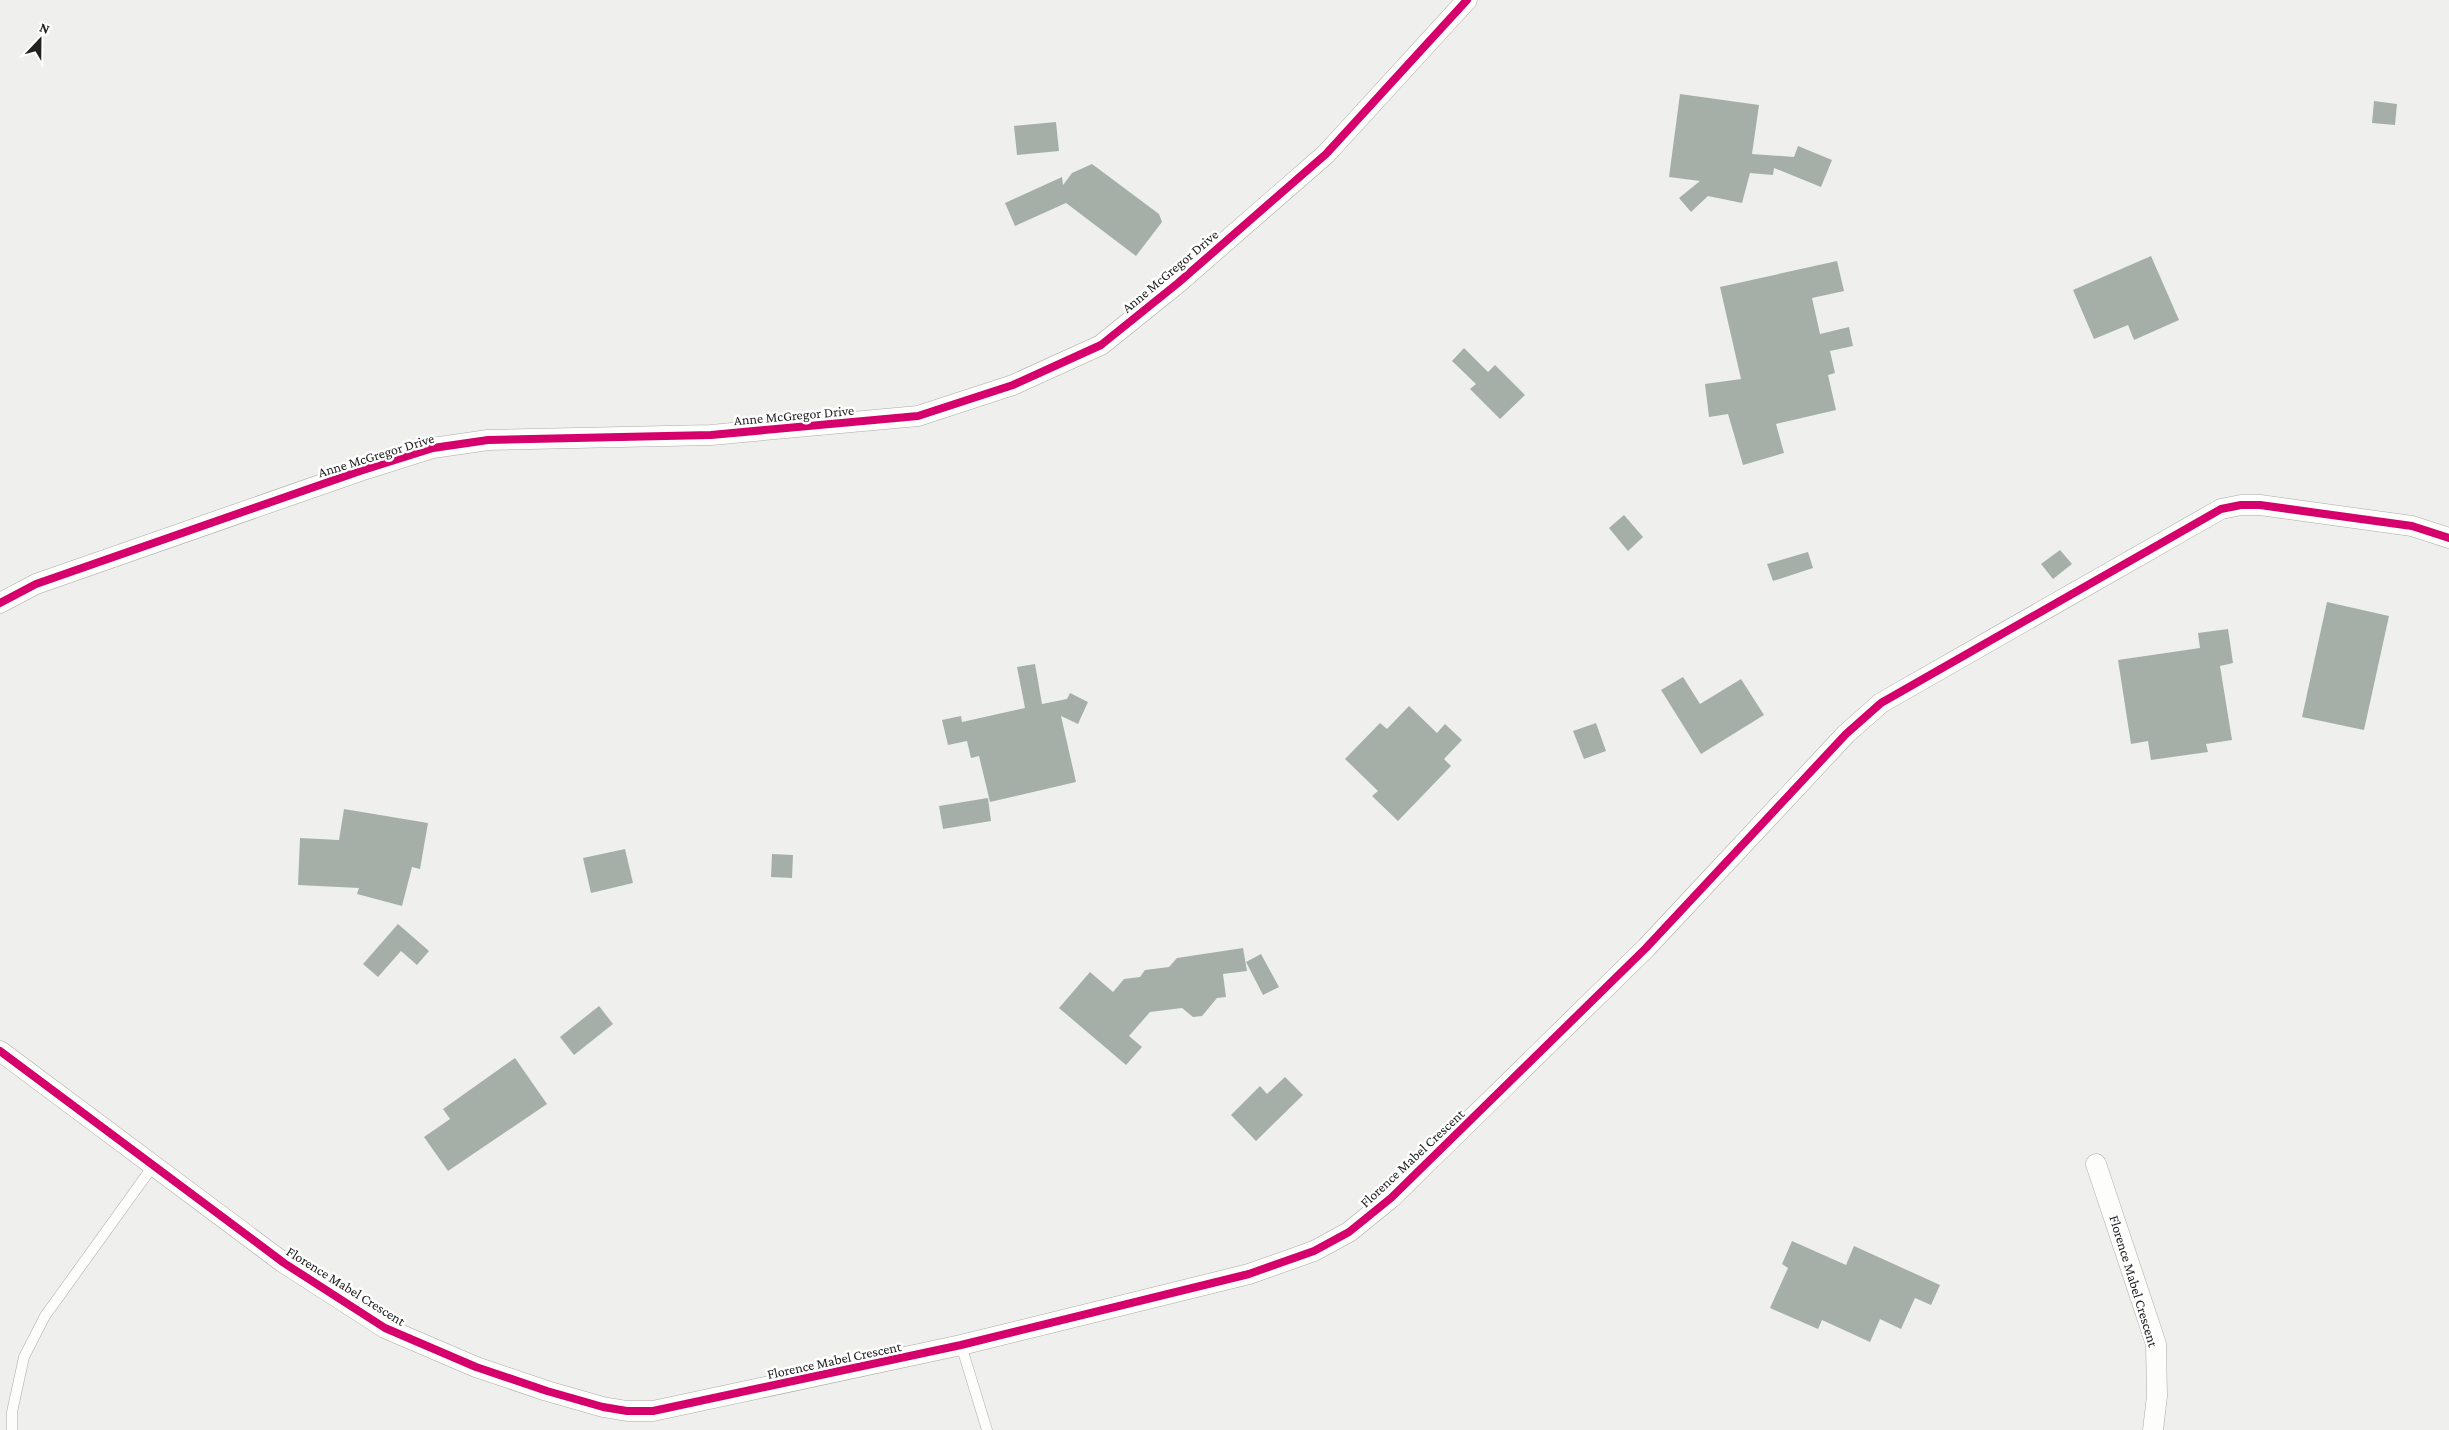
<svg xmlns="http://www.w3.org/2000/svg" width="2449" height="1430" font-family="'Crimson Pro',serif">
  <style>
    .building { fill: #a5afa8 }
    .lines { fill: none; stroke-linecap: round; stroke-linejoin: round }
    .service-casing { stroke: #aaaba9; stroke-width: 11 }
    .minor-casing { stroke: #aaaba9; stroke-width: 21 }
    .service { stroke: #fdfdfc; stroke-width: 10 }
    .minor { stroke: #fdfdfc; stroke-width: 20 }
    .cycleway-casing { stroke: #fff; stroke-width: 11 }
    .cycleway { stroke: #d6006c; stroke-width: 8 }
    .labels { text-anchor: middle; stroke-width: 5; stroke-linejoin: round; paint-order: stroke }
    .street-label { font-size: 14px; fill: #202120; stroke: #fff }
  </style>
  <rect width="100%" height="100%" fill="#eff0ee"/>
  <!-- building -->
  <g class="building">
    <path d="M1680,94L1759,105L1752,154L1794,157L1798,146L1832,160L1821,187L1774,168L1773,175L1750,173L1742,203L1708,196L1691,212L1679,198L1700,181L1669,177Z"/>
    <path d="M2374,101L2397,104L2395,125L2372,123Z"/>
    <path d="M1056,122L1059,151L1017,155L1014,126Z"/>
    <path d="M1092,164L1159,214L1162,222L1136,256L1066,203L1015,226L1005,203L1062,177L1063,185L1072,173Z"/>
    <path d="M2151,256L2179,320L2134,340L2128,325L2094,339L2073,290Z"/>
    <path d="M1837,261L1844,291L1812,298L1820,334L1849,327L1853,346L1830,351L1835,373L1828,375L1836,410L1776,424L1784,453L1743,465L1728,414L1709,417L1705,384L1741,379L1720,287Z"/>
    <path d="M1464,348L1488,372L1495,365L1525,395L1500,419L1470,389L1476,384L1452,361Z"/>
    <path d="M1624,515L1643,537L1628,551L1609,528Z"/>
    <path d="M2060,550L2072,564L2053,579L2041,564Z"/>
    <path d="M1808,552L1813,568L1773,581L1767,564Z"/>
    <path d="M2327,602L2389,616L2364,730L2302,717Z"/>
    <path d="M2228,629L2233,663L2220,666L2232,740L2206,744L2208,752L2151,760L2148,741L2131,744L2118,660L2200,648L2198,633Z"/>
    <path d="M1035,664L1042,704L1067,699L1070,693L1088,702L1078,724L1061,716L1076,782L990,802L979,756L971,758L967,741L948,745L942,720L961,716L962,722L1025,708L1017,667Z"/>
    <path d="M1683,677L1700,704L1741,679L1764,715L1701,754L1661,690Z"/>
    <path d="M1409,706L1437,733L1445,724L1462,740L1444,759L1451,766L1398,821L1372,796L1378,791L1345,759L1380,723L1387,729Z"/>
    <path d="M1596,723L1606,751L1584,759L1573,731Z"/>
    <path d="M988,798L991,821L943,829L939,806Z"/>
    <path d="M344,809L428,823L420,869L412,867L402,906L357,894L359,888L298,885L300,838L339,840Z"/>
    <path d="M625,849L633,883L591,893L583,858Z"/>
    <path d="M772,854L793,855L792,878L771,877Z"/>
    <path d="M398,924L429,951L417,965L401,951L378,977L363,964Z"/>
    <path d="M1243,948L1247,971L1223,974L1226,997L1217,998L1202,1016L1193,1017L1182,1008L1150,1012L1129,1036L1142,1047L1126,1065L1059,1008L1090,972L1113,992L1124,979L1140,977L1145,970L1169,967L1177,958Z"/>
    <path d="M1261,954L1279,987L1263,995L1246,962Z"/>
    <path d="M599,1006L613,1024L574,1055L560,1037Z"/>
    <path d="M515,1058L547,1104L448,1171L424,1137L450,1119L443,1109Z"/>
    <path d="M1285,1077L1303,1095L1256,1141L1231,1115L1260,1086L1267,1094Z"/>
    <path d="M1792,1241L1846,1265L1854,1246L1940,1285L1931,1305L1915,1298L1901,1329L1880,1319L1870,1342L1822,1320L1818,1329L1770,1308L1788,1268L1782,1264Z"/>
  </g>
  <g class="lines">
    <defs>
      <g id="service">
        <path d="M961,1345L987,1430"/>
        <path d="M12,1430V1412L24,1357L45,1316L153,1166"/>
      </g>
      <g id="minor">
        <path d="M0,603L36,584L360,471L433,448L488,440L711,435L918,416L1013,385L1101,345L1178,283L1326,154L1467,0"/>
        <path d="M0,1051L284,1263L385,1328L476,1367L547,1391L603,1407L627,1411H653L961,1345L1249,1274L1314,1251L1349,1232L1391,1198L1646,948L1846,734L1881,703L2221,509L2241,505H2260L2412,526L2449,538"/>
        <path d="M2096,1164L2156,1344L2157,1396L2153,1430"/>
      </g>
    </defs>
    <!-- service casing -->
    <use href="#service" class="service-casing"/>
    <!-- minor casing -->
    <use href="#minor" class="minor-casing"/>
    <!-- service -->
    <use href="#service" class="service"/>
    <!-- minor -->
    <use href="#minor" class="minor"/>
    <defs>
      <g id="cycleway">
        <path d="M0,603L36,584L360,471L433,448L488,440L711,435L918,416L1013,385L1101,345L1178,283L1326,154L1467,0"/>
        <path d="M0,1051L284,1263L385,1328L476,1367L547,1391L603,1407L627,1411H653L961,1345L1249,1274L1314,1251L1349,1232L1391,1198L1646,948L1846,734L1881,703L2221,509L2241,505H2260L2412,526L2449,538"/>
      </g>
    </defs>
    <!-- cycleway casing -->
    <use href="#cycleway" class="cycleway-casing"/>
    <!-- cycleway -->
    <use href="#cycleway" class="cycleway"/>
  </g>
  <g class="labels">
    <!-- street labels -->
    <g class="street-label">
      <text transform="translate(1170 271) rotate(-40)" y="5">Anne McGregor Drive</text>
      <text transform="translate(794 415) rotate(-5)" y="5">Anne McGregor Drive</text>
      <text transform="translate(376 455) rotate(-17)" y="5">Anne McGregor Drive</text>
      <text transform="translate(1412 1158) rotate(-43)" y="5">Florence Mabel Crescent</text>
      <text transform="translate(2134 1281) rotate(73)" y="5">Florence Mabel Crescent</text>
      <text transform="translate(346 1286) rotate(32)" y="5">Florence Mabel Crescent</text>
      <text transform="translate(834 1360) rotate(-12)" y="5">Florence Mabel Crescent</text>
    </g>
  </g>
  <!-- north arrow -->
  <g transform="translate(40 40) rotate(22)" stroke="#ffffff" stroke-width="4" paint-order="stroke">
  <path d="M0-4L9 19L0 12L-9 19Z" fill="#202120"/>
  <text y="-8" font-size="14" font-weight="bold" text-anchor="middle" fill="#202120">N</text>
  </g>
</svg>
